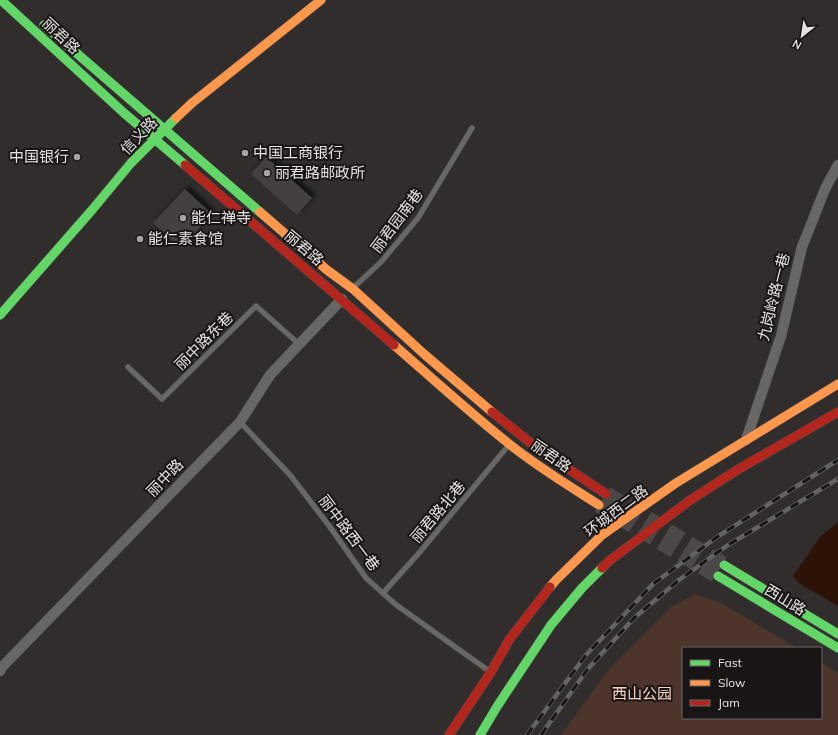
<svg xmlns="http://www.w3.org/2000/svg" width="838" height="735" font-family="Mulish,'Noto Sans SC',sans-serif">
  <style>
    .green { fill: #4d352b }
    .water { fill: #2d1208 }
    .building { fill: #444140; filter: url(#shadow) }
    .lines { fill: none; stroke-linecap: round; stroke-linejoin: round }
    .primary-tunnel { stroke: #4b4847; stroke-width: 16; stroke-dasharray: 16 8; stroke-linecap: butt }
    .lane-casing { stroke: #4d4b4a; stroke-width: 6 }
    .street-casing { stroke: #4d4b4a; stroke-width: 11 }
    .fast-casing { stroke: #4d4b4a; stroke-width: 10 }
    .slow-casing { stroke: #4d4b4a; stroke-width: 10 }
    .jam-casing { stroke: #4d4b4a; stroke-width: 10 }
    .lane { stroke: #696766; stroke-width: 5 }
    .street { stroke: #696766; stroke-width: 10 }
    .fast { stroke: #63d668; stroke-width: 9 }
    .slow { stroke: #ff974d; stroke-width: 9 }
    .jam { stroke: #b3261e; stroke-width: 9 }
    .rail-casing { stroke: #656362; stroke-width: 4.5 }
    .rail { stroke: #181514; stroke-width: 3; stroke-dasharray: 9; stroke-linecap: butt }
    .poi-dot { fill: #a6a3a2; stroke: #181514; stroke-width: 1.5 }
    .labels { text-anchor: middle; stroke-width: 4; stroke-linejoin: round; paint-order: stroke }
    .street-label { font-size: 15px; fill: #e6e2e1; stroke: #181514 }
    .poi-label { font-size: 15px; fill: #e6e2e1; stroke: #181514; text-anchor: start }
    .park-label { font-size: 15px; fill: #f9d2c2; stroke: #181514 }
  </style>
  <defs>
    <filter id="shadow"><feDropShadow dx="3.5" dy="-3.5" stdDeviation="2" flood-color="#0009"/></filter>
  </defs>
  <rect width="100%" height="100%" fill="#302d2c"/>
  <!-- green -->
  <path class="green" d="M695,594L721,603L797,648H683V718H821V662L838,673V735H561L609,669L671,607Z"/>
  <!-- water -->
  <path class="water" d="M838,522V606L800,584L793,576L820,537Z"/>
  <!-- building -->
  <g class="building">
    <path d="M266,157L312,198L297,215L251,174Z"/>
    <path d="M185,189L212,214L181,248L153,223Z"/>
  </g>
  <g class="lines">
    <!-- primary-tunnel -->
    <g class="primary-tunnel">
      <path d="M606,494L724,565"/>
      <path d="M599,505L718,576"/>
    </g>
    <defs>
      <g id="lane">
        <path d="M354,287L381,262L418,218L472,128"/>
        <path d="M128,367L162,399L256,306L299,344"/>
        <path d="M240,422L291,476L330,527L366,578L395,604L489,671"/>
        <path d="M383,593L419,553L508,446"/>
      </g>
      <g id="street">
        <path d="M746,440L781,336L802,247L825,189L838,165"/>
        <path d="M0,671L3,666L240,422L270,375L342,299"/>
      </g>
      <g id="fast">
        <path d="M1,0L124,113L185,165"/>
        <path d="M44,25L260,212"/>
        <path d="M0,315L92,210L131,163L176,118"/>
        <path d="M724,565L838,634"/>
        <path d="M718,576L838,648"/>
        <path d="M480,735L498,705L551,625L582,588L602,568"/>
      </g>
      <g id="slow">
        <path d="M176,118L192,103L321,0"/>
        <path d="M260,212L327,270L353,289L424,354L492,412"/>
        <path d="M394,345C432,378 469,412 508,443C536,466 568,485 599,505"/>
        <path d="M550,587L556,580L602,535L676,483L838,384"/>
      </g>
      <g id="jam">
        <path d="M185,165L394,345"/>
        <path d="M492,412L537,448L606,494"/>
        <path d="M602,568L609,561L689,501L737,470L838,412"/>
        <path d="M449,735L491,672L509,640L550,587"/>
      </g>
    </defs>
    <!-- lane casing -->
    <use href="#lane" class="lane-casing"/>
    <!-- street casing -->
    <use href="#street" class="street-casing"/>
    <!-- fast casing -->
    <use href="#fast" class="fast-casing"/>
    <!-- slow casing -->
    <use href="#slow" class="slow-casing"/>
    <!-- jam casing -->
    <use href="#jam" class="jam-casing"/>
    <!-- lane -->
    <use href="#lane" class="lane"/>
    <!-- street -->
    <use href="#street" class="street"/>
    <!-- fast -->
    <use href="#fast" class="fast"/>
    <!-- slow -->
    <use href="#slow" class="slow"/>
    <!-- jam -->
    <use href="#jam" class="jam"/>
    <defs>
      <g id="rail">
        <path d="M527,735L586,655L653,584L717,537L838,460"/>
        <path d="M541,735L587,670L634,618L679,580L728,545L838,479"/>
      </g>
    </defs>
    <!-- rail casing -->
    <use href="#rail" class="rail-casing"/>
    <!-- rail -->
    <use href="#rail" class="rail"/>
  </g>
  <!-- markers -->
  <g class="poi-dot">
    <circle cx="245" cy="153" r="4"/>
    <circle cx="77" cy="157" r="4"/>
    <circle cx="267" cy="173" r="4"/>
    <circle cx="183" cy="218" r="4"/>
    <circle cx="140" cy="239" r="4"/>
  </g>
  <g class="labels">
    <!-- street labels -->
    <g class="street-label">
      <text transform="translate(61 36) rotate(43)" y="5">丽君路</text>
      <text transform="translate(139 136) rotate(-46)" y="5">信义路</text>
      <text transform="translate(397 221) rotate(-53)" y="5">丽君园南巷</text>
      <text transform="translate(304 248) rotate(40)" y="5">丽君路</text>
      <text transform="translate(774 297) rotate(-76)" y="5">九岗岭路一巷</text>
      <text transform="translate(204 341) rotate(-45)" y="5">丽中路东巷</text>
      <text transform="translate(551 456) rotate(35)" y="5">丽君路</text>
      <text transform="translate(165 478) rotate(-46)" y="5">丽中路</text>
      <text transform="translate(616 511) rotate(-37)" y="5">环城西二路</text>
      <text transform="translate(438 512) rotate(-50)" y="5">丽君路北巷</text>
      <text transform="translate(349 533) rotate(53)" y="5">丽中路西一巷</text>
      <text transform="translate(785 600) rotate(31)" y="5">西山路</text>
    </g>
    <!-- poi labels -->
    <g class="poi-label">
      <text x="253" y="158">中国工商银行</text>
      <text x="69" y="162" text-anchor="end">中国银行</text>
      <text x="275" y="178">丽君路邮政所</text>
      <text x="191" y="223">能仁禅寺</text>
      <text x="148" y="244">能仁素食馆</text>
    </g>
    <!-- park labels -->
    <g class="park-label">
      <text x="642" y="699">西山公园</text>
    </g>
  </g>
  <!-- legend -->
  <rect x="682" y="647" width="140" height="72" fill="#181514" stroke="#6a6766"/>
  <rect x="690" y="660" width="20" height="6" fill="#63d668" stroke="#6a6766"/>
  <text x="718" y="667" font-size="12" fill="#e6e2e1">Fast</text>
  <rect x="690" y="680" width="20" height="6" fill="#ff974d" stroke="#6a6766"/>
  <text x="718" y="687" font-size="12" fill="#e6e2e1">Slow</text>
  <rect x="690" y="700" width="20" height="6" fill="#b3261e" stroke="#6a6766"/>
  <text x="718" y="707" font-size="12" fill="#e6e2e1">Jam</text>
  <!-- north arrow -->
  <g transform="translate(802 36) rotate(210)" stroke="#181514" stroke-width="3" paint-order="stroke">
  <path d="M0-3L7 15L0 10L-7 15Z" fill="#e6e2e1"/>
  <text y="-6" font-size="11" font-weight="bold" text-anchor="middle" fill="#e6e2e1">N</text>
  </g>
</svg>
